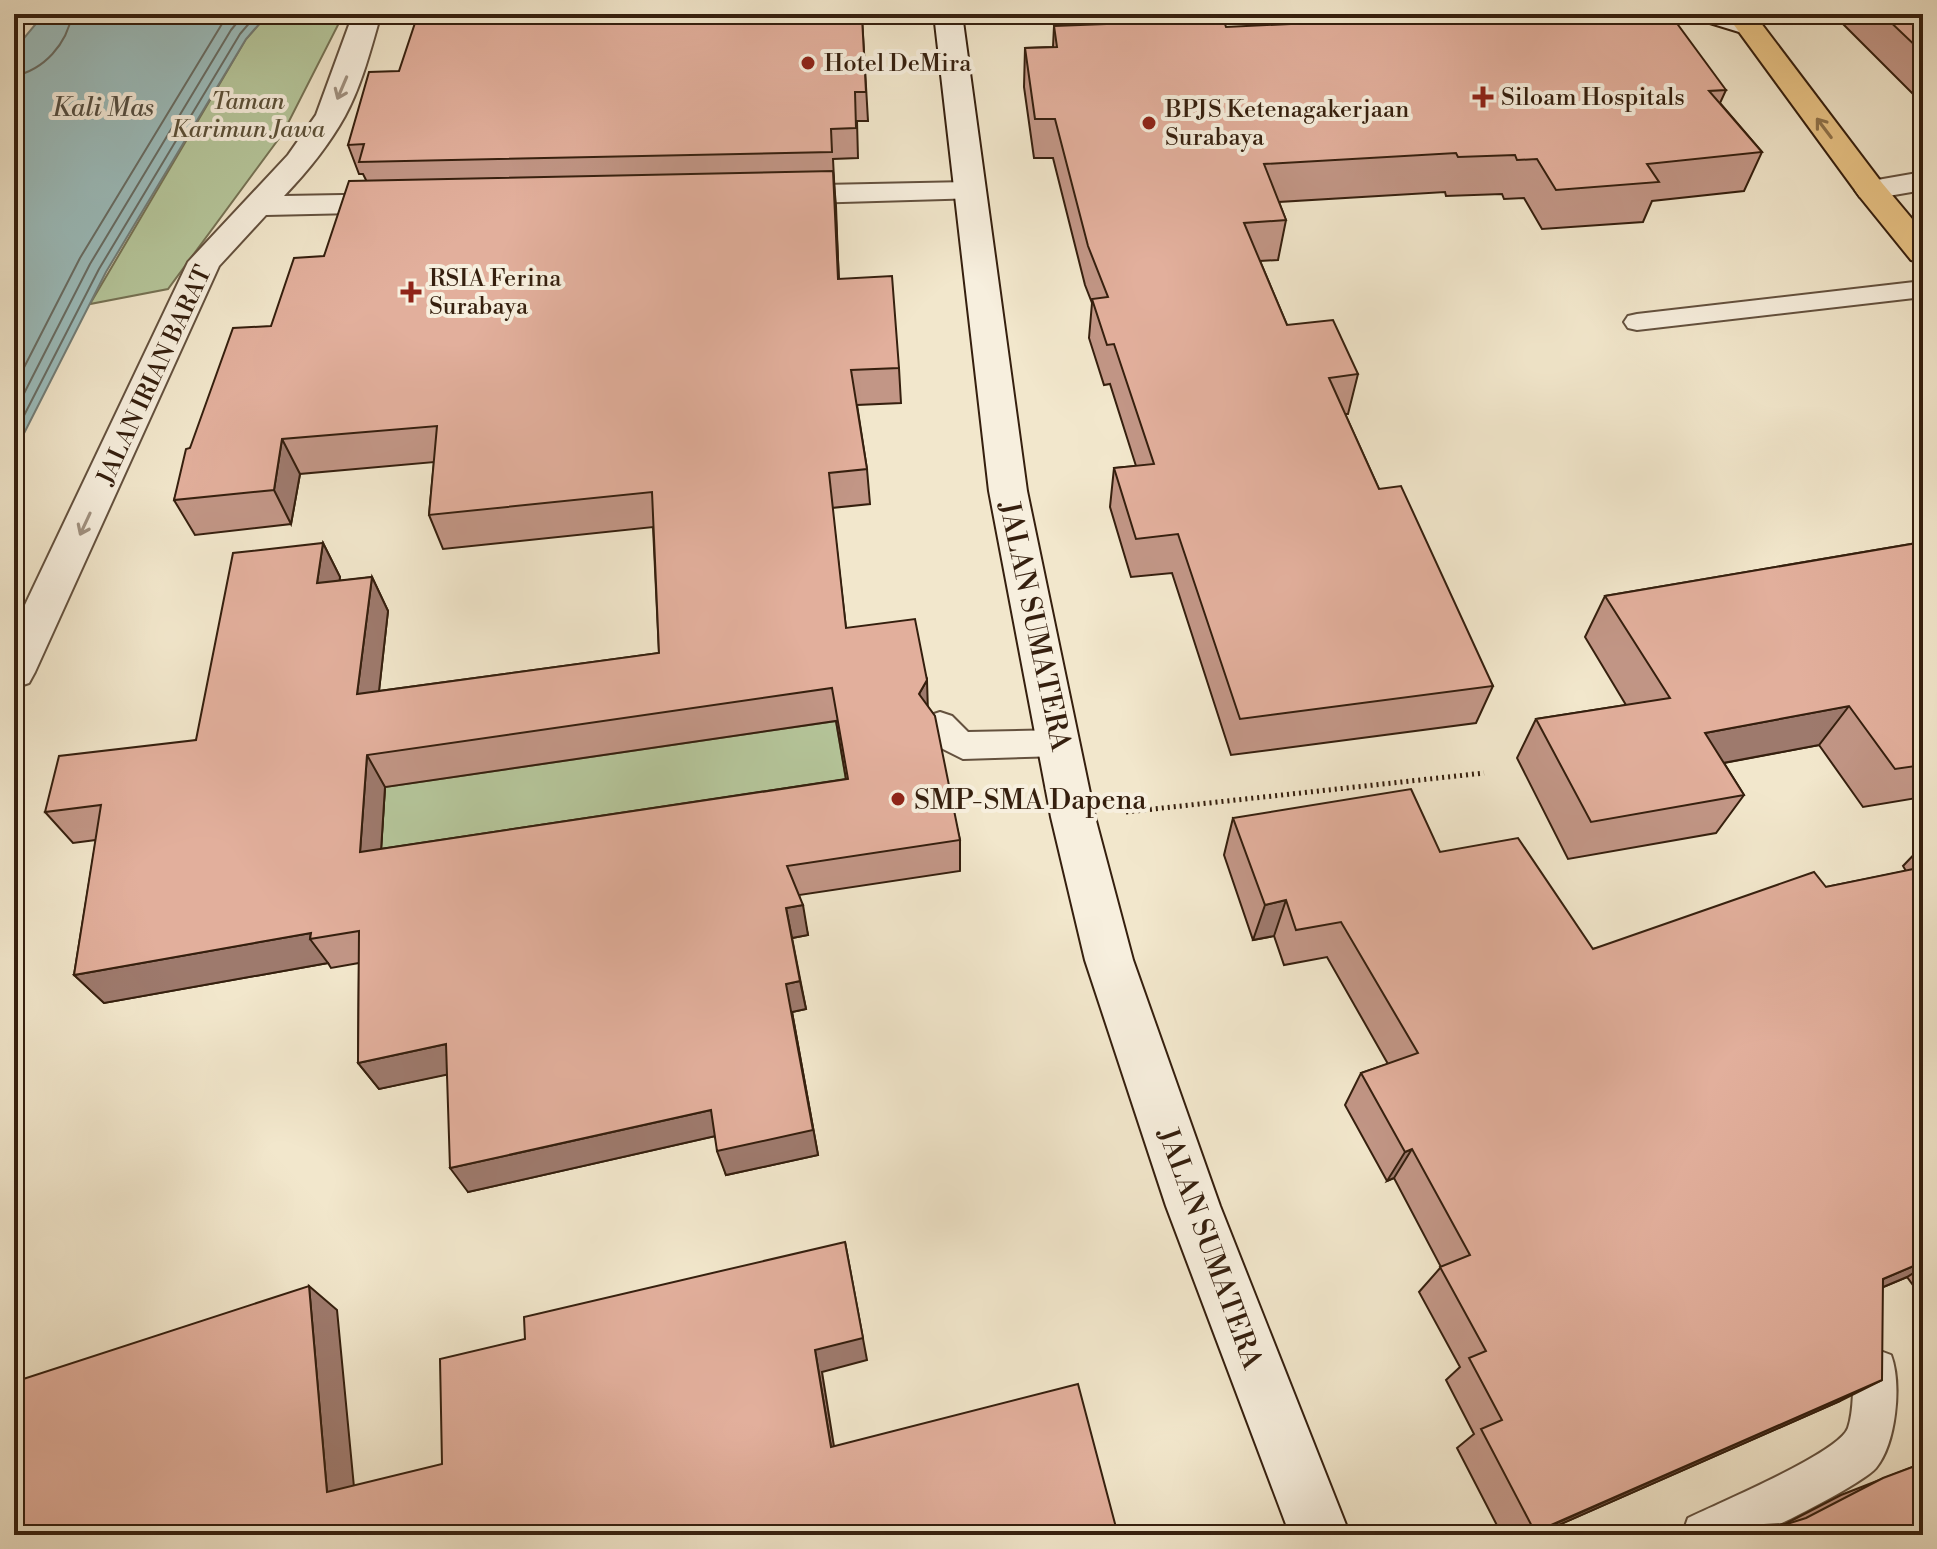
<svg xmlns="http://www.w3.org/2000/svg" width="1937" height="1549" font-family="'Libre Bodoni',serif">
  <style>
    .green { fill: #b6c79c; stroke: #767355; stroke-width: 2 }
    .water { fill: #9cbebe; stroke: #737e78; stroke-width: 2 }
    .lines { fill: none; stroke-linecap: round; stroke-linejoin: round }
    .shore { stroke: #686e66; stroke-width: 2 }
    .lane-casing { stroke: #64513e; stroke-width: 4 }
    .street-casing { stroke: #64513e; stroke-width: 4 }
    .secondary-casing { stroke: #351f0e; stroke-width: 4 }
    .highway-casing { stroke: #351f0e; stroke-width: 4 }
    .path { stroke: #351f0e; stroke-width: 5; stroke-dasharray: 2 4; stroke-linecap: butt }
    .lane { fill: #f7efde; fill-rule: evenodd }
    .street { fill: #f7efde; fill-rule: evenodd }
    .secondary { fill: #f7efde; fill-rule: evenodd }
    .highway { fill: #e9c486; fill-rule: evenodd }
    .wall { fill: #c29686; stroke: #351f0e; stroke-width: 2; fill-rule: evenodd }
    .shaded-wall { fill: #9e7a6d; stroke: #351f0e; stroke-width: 2 }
    .building { fill: #e2af9c; stroke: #351f0e; stroke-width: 2; fill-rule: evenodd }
    .oneway { stroke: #a09180 }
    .oneway2 { stroke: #8f724a }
    .poi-dot { fill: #8f2418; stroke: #f7efde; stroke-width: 3 }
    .labels { text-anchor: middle; stroke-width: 8; stroke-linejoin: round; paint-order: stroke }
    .far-poi-label { font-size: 24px; fill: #351f0e; stroke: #f7efde; text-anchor: start }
    .far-park-label { font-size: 24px; font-style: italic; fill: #5c5139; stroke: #f7efde }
    .far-street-label { font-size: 24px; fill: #351f0e; stroke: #f7efde }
    .far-water-label { font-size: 26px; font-style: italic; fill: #544f43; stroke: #f7efde }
    .street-label { font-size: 28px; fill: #351f0e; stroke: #f7efde }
    .poi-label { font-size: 28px; fill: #351f0e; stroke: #f7efde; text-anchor: start }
  </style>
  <rect width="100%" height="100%" fill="#f2e7cc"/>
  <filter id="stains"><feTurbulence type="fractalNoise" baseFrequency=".0025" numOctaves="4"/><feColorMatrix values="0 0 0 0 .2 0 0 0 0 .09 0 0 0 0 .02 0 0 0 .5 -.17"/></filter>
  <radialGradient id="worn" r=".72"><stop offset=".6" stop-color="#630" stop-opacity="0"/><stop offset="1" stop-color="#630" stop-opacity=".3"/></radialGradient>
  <!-- green -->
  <g class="green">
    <path d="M268,14H336L339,23L283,133L168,289L90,304L246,39Z"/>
    <path d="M836,721L851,810L379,883L385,787Z"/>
  </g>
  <!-- water -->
  <path class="water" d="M44,14H268L246,39L106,272L14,453V50Z"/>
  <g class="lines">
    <!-- shore -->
    <g class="shore">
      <path d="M14,76C44,70 67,44 72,14"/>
      <path d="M14,387L80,258L228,14"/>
      <path d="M14,413L90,264L231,30L244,14"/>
      <path d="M14,435L99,269L240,34L257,14"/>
    </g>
    <defs>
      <g id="lane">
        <path d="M1923,281V297L1637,330L1628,328L1624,322L1628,316L1637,314Z"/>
        <path d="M940,712L952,716L968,732L1060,730L1072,734L1077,743L1072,752L1060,756L963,759L937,746L923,725L928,716Z"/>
        <path d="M1875,1349L1891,1355C1902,1384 1896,1444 1876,1468C1863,1483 1776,1528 1756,1534C1738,1540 1702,1535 1682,1535L1688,1518C1717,1504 1839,1453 1848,1428C1856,1405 1850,1379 1859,1355Z"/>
      </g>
      <g id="street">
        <path d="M353,14H381C371,48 362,85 345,116C329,145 307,172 284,196L401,194L412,196L417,203L412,210L401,212L266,215L219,266L35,672L29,683L14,688V628L188,262L288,155L316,115Z"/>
        <path d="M1923,172V190L1871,199L1860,197L1855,190L1860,183Z"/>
        <path d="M968,182L979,184L984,191L979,198L774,204L763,202L758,195L763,188L774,186Z"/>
      </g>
      <g id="secondary">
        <path d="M934,14H962L1027,491L1095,817L1133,960L1220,1206L1350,1535H1290L1166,1206L1085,960L1051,817L989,491Z"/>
        <path d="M1696,14C1716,14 1750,8 1763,27L1759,33L1749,35L1700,20Z"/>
      </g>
      <path id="highway" d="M1726,14H1754L1882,183L1923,232V263L1911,260L1860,197Z"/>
    </defs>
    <!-- lane casing -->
    <use href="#lane" class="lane-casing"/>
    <!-- street casing -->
    <use href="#street" class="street-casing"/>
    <!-- secondary casing -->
    <use href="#secondary" class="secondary-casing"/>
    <!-- highway casing -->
    <use href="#highway" class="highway-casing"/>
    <!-- path -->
    <path class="path" d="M1126,812L1484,773"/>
    <!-- lane -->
    <use href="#lane" class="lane"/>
    <!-- street -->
    <use href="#street" class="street"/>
    <!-- secondary -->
    <use href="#secondary" class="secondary"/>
    <!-- highway -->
    <use href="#highway" class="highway"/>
  </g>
  <!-- wall -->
  <g class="wall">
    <path d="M1834,14H1923V97H1916L1834,15Z"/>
    <path d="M862,17L868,121H857L858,158L833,159L839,279L899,368L901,403L857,405L867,469L870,504L832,508L846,628L928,707L960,840V871L799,895L808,935L792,938L806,1009L792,1012L818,1155L726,1175L715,1136L468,1192L447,1074L379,1089L358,1063L359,963L331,968L328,963L104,1003L74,975L96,840L73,843L45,812L196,740L323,543L340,577L339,581L372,577L388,611L379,691L659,653L653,527L443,549L429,515L434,462L300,474L291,524L195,535L174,500L190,448L271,326L324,256L366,180L363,174H359L348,145L399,71ZM836,721L846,779L381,849L385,787Z"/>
    <path d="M1103,19L1226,27L1726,90L1720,103L1762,152L1744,191L1652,201L1643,222L1542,229L1524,198L1504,199L1502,194L1446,196L1445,192L1279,202L1286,220L1278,260L1260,261L1287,325L1358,374L1348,414H1345L1379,489L1493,686L1476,723L1231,755L1172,573L1131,577L1110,507L1114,468L1136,466L1110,384L1104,385L1089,338L1092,303L1085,285L1053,158H1034L1024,87L1025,48L1053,47L1054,26L1103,24Z"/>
    <path d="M1923,542V797L1863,807L1819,745L1724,763L1744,795L1716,833L1568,859L1517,758L1536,719L1626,705L1585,637L1605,596Z"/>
    <path d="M1233,818L1440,852L1593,949L1826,887L1906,871L1903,866L1923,845V1299L1907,1277L1883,1287L1840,1401L1536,1535H1502L1457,1448L1474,1434L1446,1380L1460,1367L1419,1292L1441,1267L1394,1178L1387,1181L1345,1105L1361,1073L1388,1064L1327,957L1284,965L1274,936L1253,940L1224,855Z"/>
    <path d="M1923,1463V1535L1785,1524L1841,1495Z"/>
  </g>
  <!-- shaded-wall -->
  <g class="shaded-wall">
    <path d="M833,171L836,206L840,315L838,279Z"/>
    <path d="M282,439L300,474L291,524L274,490Z"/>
    <path d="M323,543L340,577L335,617L317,583Z"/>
    <path d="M372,577L388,611L375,726L357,694Z"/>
    <path d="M927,680L928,713L919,694Z"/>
    <path d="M1849,706L1819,745L1680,771L1705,733Z"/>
    <path d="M367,755L385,787L379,883L360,852Z"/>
    <path d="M1286,900L1274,936L1253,940L1265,905Z"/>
    <path d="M803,905L808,935L792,938L786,908Z"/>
    <path d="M311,933L310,939L328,963L104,1003L74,975Z"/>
    <path d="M800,981L806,1009L792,1012L818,1155L726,1175L717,1151L786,984Z"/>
    <path d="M446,1044L464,1071L379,1089L358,1063Z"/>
    <path d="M711,1110L720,1135L468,1192L450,1168Z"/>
    <path d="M1412,1149L1394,1178L1387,1181L1405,1152Z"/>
    <path d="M845,1242L867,1360L822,1372L837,1465L831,1447L815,1350Z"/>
    <path d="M1923,1262V1267L1907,1277L1843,1304L1883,1279Z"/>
    <path d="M309,1286L337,1310L356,1508L327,1492Z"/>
    <path d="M1882,1380L1840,1401L1536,1535H1530Z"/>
  </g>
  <!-- building -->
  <g class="building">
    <path d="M418,14H856V17H862L866,92H855L856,128L831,129L832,152L359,162L364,144L348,145L369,72L399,71Z"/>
    <path d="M1501,14H1670L1726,90L1709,91L1762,152L1647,164L1659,182L1556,190L1537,159L1517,160L1515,155L1458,157L1456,153L1264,164L1286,220L1244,223L1287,325L1333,320L1358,374L1329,378L1379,489L1401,486L1493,686L1240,719L1178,534L1136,539L1114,468L1154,464L1114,344L1107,345L1092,299L1108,297L1088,246L1055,119H1035L1025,48L1057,47L1054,26L1105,24L1103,19L1222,15L1226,27Z"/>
    <path d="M1882,14H1923V53Z"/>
    <path d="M833,171L838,279L892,276L899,368L851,370L867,469L829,473L846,628L915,619L927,680L919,694L935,716L960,840L787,866L803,905L786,908L800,981L786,984L813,1130L717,1151L711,1110L450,1168L446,1044L358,1063L359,931L310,939L311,933L74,975L101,805L45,812L59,756L196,740L233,553L323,543L317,583L372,577L357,694L659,653L652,492L429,515L437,426L282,439L274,490L174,500L186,449L190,448L233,328L271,326L294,258L324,256L349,181ZM832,688L848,779L360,852L367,755Z"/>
    <path d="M1923,542V765L1895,769L1849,706L1705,733L1744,795L1591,822L1536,719L1670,698L1605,596Z"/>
    <path d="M1411,789L1440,852L1518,838L1593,949L1814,872L1826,887L1923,867V1262L1883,1279L1882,1380L1535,1532L1481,1429L1502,1420L1469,1358L1486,1351L1440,1267L1470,1255L1412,1149L1405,1152L1361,1073L1418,1053L1341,922L1296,930L1286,900L1265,905L1233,818Z"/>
    <path d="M845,1242L863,1338L815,1350L831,1447L1078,1384L1118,1535H14V1382L309,1286L327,1492L442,1464L440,1359L525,1339L524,1317Z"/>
    <path d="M1923,1463V1535H1739L1764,1525L1787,1524L1806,1518L1883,1478Z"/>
  </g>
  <!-- one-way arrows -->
  <defs><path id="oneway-shaft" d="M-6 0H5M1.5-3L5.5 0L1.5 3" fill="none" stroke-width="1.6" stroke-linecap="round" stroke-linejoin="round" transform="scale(2)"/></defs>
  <g class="oneway">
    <use href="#oneway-shaft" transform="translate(342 88) rotate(113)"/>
    <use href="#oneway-shaft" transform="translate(85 524) rotate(115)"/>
  </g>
  <use class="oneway2" href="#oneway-shaft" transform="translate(1824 128) rotate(-127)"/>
  <!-- markers -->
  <g class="poi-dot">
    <circle cx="808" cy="63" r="8"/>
    <path d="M1479 85h8v8h8v8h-8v8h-8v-8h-8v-8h8z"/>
    <circle cx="1149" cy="123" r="8"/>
    <path d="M407 280h8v8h8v8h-8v8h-8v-8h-8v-8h8z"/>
    <circle cx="898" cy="799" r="8"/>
  </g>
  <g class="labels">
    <!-- far-poi labels -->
    <g class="far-poi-label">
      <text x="824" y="71">Hotel DeMira</text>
      <text x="1501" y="105">Siloam Hospitals</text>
      <text x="1165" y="117">BPJS Ketenagakerjaan<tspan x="1165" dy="28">Surabaya</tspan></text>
      <text x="429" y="286">RSIA Ferina<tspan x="429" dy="28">Surabaya</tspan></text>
    </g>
    <!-- far-park labels -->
    <g class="far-park-label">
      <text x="248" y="109">Taman<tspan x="248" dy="28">Karimun Jawa</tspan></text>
    </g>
    <!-- far-street labels -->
    <g class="far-street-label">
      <text transform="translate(154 375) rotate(-65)" y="8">JALAN IRIAN BARAT</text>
    </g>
    <!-- far-water labels -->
    <g class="far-water-label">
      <text x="103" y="116">Kali Mas</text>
    </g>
    <!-- street labels -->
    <g class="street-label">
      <text transform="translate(1036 626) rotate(78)" y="10">JALAN SUMATERA</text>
      <text transform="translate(1211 1248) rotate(70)" y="10">JALAN SUMATERA</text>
    </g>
    <!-- poi labels -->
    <g class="poi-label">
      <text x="914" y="809">SMP-SMA Dapena</text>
    </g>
  </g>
  <!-- margin -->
  <rect width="1937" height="1549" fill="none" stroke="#f2e7cc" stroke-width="48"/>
  <rect x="16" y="16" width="1905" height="1517" fill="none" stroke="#351f0e" stroke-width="4"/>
  <rect x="24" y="24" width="1889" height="1501" fill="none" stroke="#351f0e" stroke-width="2"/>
  <rect width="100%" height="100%" filter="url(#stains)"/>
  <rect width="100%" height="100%" fill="url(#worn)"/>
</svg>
